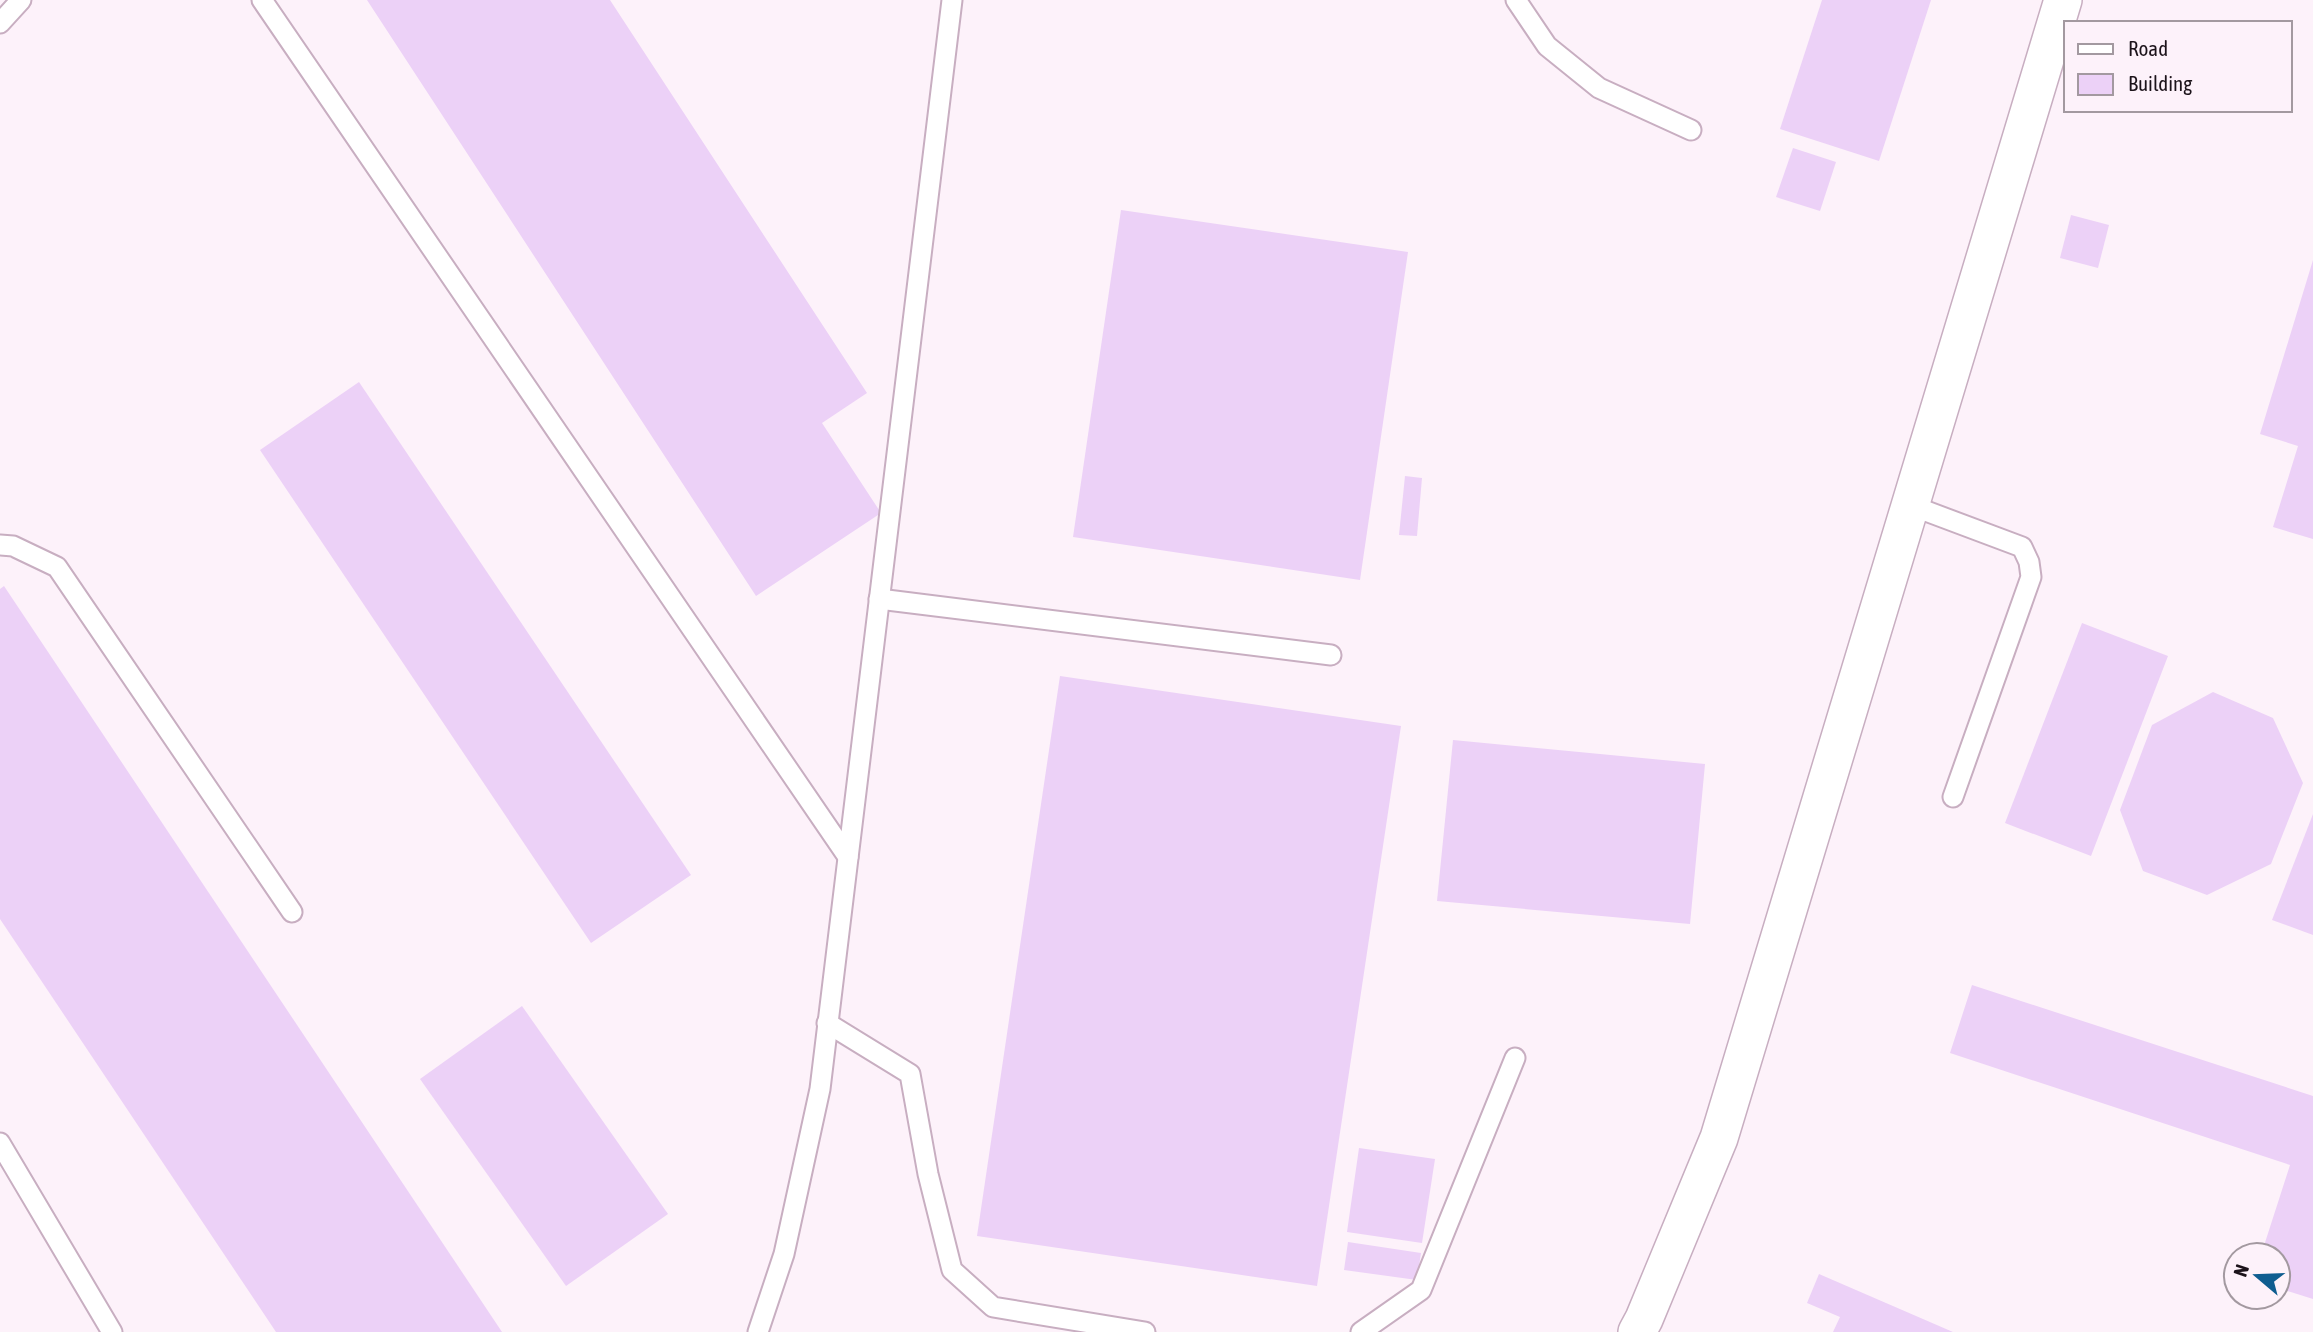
<svg xmlns="http://www.w3.org/2000/svg" width="2313" height="1332" font-family="'Asap Condensed',sans-serif">
  <style>
    .building { fill: #ecd1f7 }
    .lines { fill: none; stroke-linecap: round; stroke-linejoin: round }
    .service-casing { stroke: #c8aec1; stroke-width: 23 }
    .minor-casing { stroke: #c8aec1; stroke-width: 40 }
    .service { stroke: #fff; stroke-width: 19 }
    .minor { stroke: #fff; stroke-width: 37 }
  </style>
  <rect width="100%" height="100%" fill="#fdf2fa"/>
  <!-- building -->
  <g class="building">
    <path d="M367,0H610L867,393L822,423L881,513L756,596Z"/>
    <path d="M1822,0H1931L1879,161L1780,129Z"/>
    <path d="M1793,148L1836,162L1820,211L1776,197Z"/>
    <path d="M1121,210L1408,252L1360,580L1073,537Z"/>
    <path d="M2071,215L2109,225L2098,268L2060,258Z"/>
    <path d="M2313,260V539L2273,527L2298,446L2260,434Z"/>
    <path d="M359,382L691,875L591,943L260,450Z"/>
    <path d="M1405,476L1422,478L1417,536L1399,535Z"/>
    <path d="M4,586L502,1332H276L0,919V589Z"/>
    <path d="M2082,623L2168,656L2091,856L2005,823Z"/>
    <path d="M1060,676L1401,726L1317,1286L977,1236Z"/>
    <path d="M2213,692L2273,718L2303,783L2271,864L2207,895L2143,871L2120,810L2152,725Z"/>
    <path d="M1453,740L1705,764L1690,924L1437,901Z"/>
    <path d="M2313,814V935L2272,920Z"/>
    <path d="M1972,985L2313,1096V1299L2278,1288V1255H2261L2290,1165L1950,1053Z"/>
    <path d="M522,1006L668,1214L566,1286L420,1079Z"/>
    <path d="M1359,1148L1435,1159L1422,1243L1347,1232Z"/>
    <path d="M1348,1242L1421,1253L1417,1280L1344,1270Z"/>
    <path d="M1819,1274L1953,1332H1833L1840,1317L1807,1303Z"/>
  </g>
  <g class="lines">
    <defs>
      <g id="service">
        <path d="M262,0L848,857"/>
        <path d="M1516,0L1547,46L1599,88L1691,130"/>
        <path d="M0,23L21,0"/>
        <path d="M1910,505L2022,547L2029,562L2031,577L1953,797"/>
        <path d="M0,545L13,546L57,567L292,912"/>
        <path d="M879,599L1331,655"/>
        <path d="M827,1023L910,1074L928,1174L952,1270L993,1307L1145,1332"/>
        <path d="M0,1143L112,1332"/>
        <path d="M758,1332L784,1254L820,1089L952,0"/>
        <path d="M1361,1332L1421,1290L1515,1058"/>
      </g>
      <path id="minor" d="M1637,1332L1644,1319L1719,1138L2063,0"/>
    </defs>
    <!-- service casing -->
    <use href="#service" class="service-casing"/>
    <!-- minor casing -->
    <use href="#minor" class="minor-casing"/>
    <!-- service -->
    <use href="#service" class="service"/>
    <!-- minor -->
    <use href="#minor" class="minor"/>
  </g>
  <!-- legend -->
  <rect x="2064" y="21" width="228" height="91" fill="#fdf2fa" stroke="#a399a0" stroke-width="2"/>
  <rect x="2078" y="44" width="35" height="10" fill="#ffffff" stroke="#a399a0" stroke-width="2"/>
  <text x="2128" y="56" font-size="21" fill="#1c131a">Road</text>
  <rect x="2078" y="74" width="35" height="21" fill="#ecd1f7" stroke="#a399a0" stroke-width="2"/>
  <text x="2128" y="91" font-size="21" fill="#1c131a">Building</text>
  <!-- north arrow -->
  <g transform="translate(2257 1276) rotate(289)"><circle r="33" fill="#fdf2fa" stroke="#a399a0" stroke-width="2"/>
  <path d="M0-5L12 26L0 18L-12 26Z" fill="#0f5d90"/>
  <text y="-10" font-size="19" font-weight="bold" text-anchor="middle" fill="#1c131a">N</text>
  </g>
</svg>
